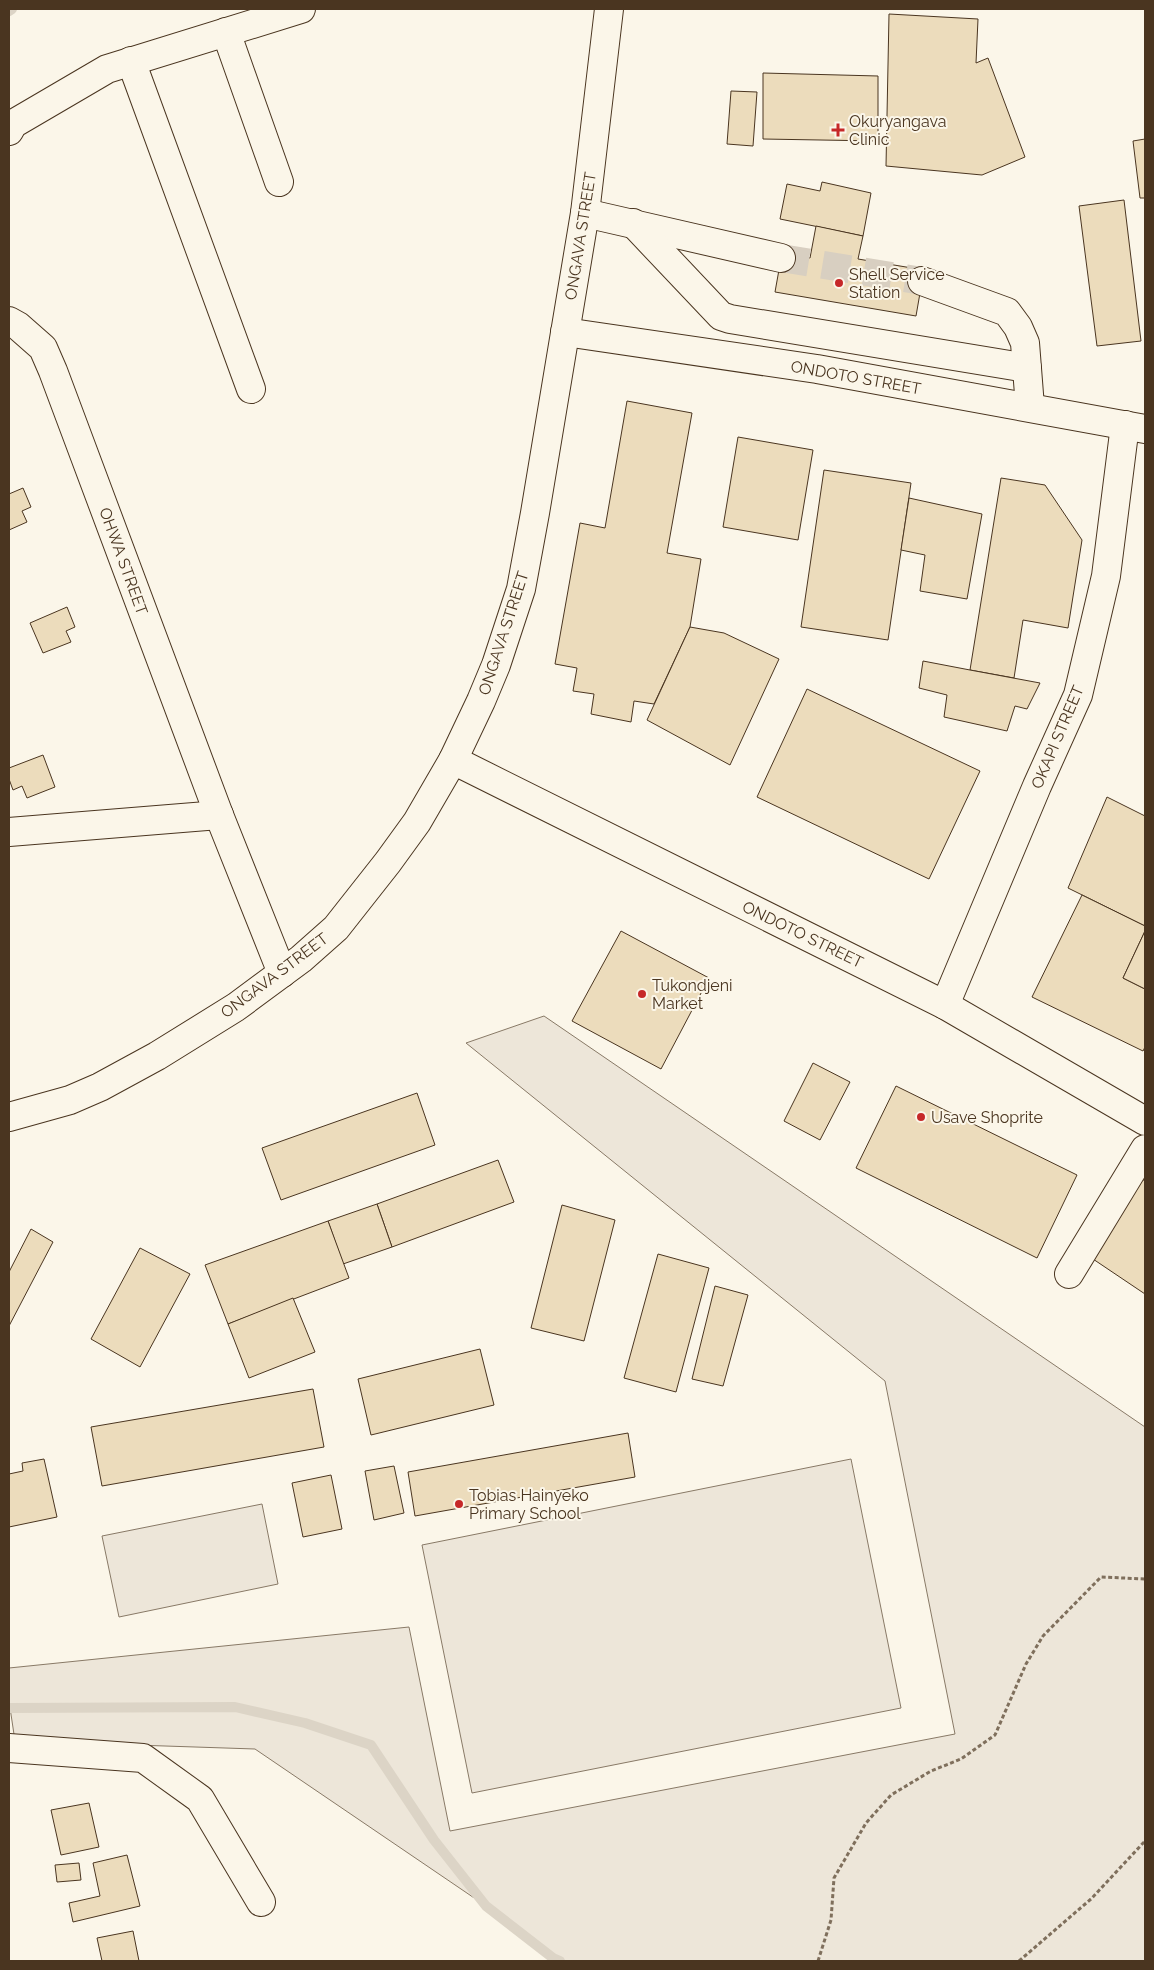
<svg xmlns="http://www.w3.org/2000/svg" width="1154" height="1970" font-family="Raleway,sans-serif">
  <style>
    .green { fill: #ede6d9; stroke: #887966 }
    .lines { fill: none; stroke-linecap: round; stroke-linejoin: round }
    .stream { stroke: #dcd4c6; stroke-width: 10 }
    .building { fill: #ecdcbc; stroke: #4a3520 }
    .minor-tunnel { stroke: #d8cfc1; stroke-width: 28; stroke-dasharray: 28 14; stroke-linecap: butt }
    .minor-casing { stroke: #4a3520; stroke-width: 30 }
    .path { stroke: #7f6f5c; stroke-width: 3; stroke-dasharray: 4 2.5; stroke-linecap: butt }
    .minor { stroke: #fbf6e9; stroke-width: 28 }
    .poi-dot { fill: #c62828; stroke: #fbf6e9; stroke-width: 2 }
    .labels { text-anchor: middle; stroke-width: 4; stroke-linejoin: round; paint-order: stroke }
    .poi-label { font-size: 16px; fill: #4a3520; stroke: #fbf6e9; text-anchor: start }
    .street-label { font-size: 16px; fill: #4a3520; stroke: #fbf6e9 }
  </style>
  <rect width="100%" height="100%" fill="#fbf6e9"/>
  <!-- green -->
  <g class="green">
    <path d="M544,1016L1145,1427V1961H560L553,1958L486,1906L255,1749L15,1741L9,1701V1668L409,1627L450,1831L955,1734L885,1381L466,1043Z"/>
    <path d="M851,1459L901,1708L472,1793L422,1545Z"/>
    <path d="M262,1504L278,1584L119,1617L102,1536Z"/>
  </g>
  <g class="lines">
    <!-- stream -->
    <g class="stream">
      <path d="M9,11L12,9"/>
      <path d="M10,1708L235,1707L305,1723L371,1745L434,1840L486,1906L553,1958L560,1961"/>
    </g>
  </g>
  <!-- building -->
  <g class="building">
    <path d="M889,14L978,19L976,63L988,58L1025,157L982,175L886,166Z"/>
    <path d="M763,73L878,76V141L763,139Z"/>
    <path d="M731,91L757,92L753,146L727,144Z"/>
    <path d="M1145,139V198H1140L1133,141Z"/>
    <path d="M822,182L871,193L863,236L780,219L787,184L820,191Z"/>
    <path d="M1124,200L1141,341L1097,346L1079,206Z"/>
    <path d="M816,226L863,236L858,259L924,270L916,316L775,292L782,253L810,258Z"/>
    <path d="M627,401L692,413L667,553L701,559L690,627L654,704L634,701L631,722L591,714L594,694L573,691L577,668L555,664L580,523L605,528Z"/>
    <path d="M738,437L813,450L798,540L723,527Z"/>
    <path d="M824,470L911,483L888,640L801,627Z"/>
    <path d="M1001,478L1045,485L1082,540L1068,628L1023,620L1014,678L970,670Z"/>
    <path d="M23,488L31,507L22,511L27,522L9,530V494Z"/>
    <path d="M909,498L982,514L967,599L920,591L925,555L901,550Z"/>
    <path d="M67,607L75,627L66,631L71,642L43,653L30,623Z"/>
    <path d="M690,627L724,633L779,659L730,765L647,720Z"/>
    <path d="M923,661L970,670L1040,683L1027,709L1015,706L1007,731L944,717L947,695L919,688Z"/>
    <path d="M807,689L980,771L929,879L757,797Z"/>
    <path d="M43,755L55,787L27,798L22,786L13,790L9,779V768Z"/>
    <path d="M1107,797L1145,816V926L1068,888Z"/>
    <path d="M1082,895L1145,926V931L1123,978L1145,989V1047L1143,1051L1032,997Z"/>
    <path d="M621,931L709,978L661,1069L572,1021Z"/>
    <path d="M1145,931V989L1123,978Z"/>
    <path d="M813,1063L850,1082L820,1140L784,1121Z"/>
    <path d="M896,1086L1077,1175L1037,1258L856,1168Z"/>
    <path d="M417,1093L435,1145L281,1200L262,1148Z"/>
    <path d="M498,1160L514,1202L392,1247L377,1204Z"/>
    <path d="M1142,1179L1145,1181V1294L1090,1257Z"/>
    <path d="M377,1204L392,1247L343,1264L328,1221Z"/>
    <path d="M562,1205L615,1220L584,1341L531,1328Z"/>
    <path d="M328,1221L349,1278L228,1324L205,1265Z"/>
    <path d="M31,1229L53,1242L9,1326V1272Z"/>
    <path d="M140,1248L190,1274L140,1367L91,1339Z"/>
    <path d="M658,1254L709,1268L676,1392L624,1378Z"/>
    <path d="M715,1286L748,1295L723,1386L692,1379Z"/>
    <path d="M293,1298L315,1352L249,1378L228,1324Z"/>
    <path d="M480,1349L494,1405L371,1435L358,1379Z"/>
    <path d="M313,1389L324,1447L102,1486L91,1427Z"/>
    <path d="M628,1433L635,1477L415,1516L408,1472Z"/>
    <path d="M44,1459L57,1517L9,1527V1474L23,1471L22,1463Z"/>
    <path d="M394,1466L404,1513L374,1520L365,1471Z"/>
    <path d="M331,1475L342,1529L303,1537L292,1483Z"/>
    <path d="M89,1803L99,1847L61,1855L51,1810Z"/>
    <path d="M127,1855L140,1906L73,1922L69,1903L100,1896L93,1863Z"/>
    <path d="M79,1863L81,1880L57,1882L55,1865Z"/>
    <path d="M133,1931L139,1961H102L97,1938Z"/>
  </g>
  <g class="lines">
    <!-- minor-tunnel -->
    <path class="minor-tunnel" d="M781,258L922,281"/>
    <defs>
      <g id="minor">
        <path d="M226,32L279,182"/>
        <path d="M131,61L251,389"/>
        <path d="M9,131L13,124L107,69L301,9"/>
        <path d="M585,213L781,258"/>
        <path d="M633,223L721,316L730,319L1027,368"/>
        <path d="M922,281L1007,312L1018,327L1025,343L1030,407"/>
        <path d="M9,321L18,326L43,348L53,371L219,815L282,973"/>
        <path d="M565,332L817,369L1145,429"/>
        <path d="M453,760L945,1005L1145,1121"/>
        <path d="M9,832L219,815"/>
        <path d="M945,1005L1037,786L1078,695L1106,576L1125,425"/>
        <path d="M9,1117L70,1100L100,1087L157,1056L236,1007L301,959L336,928L388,862L417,822L453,760L481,701L496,665L521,589L535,513L585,213L609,9"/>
        <path d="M1069,1274L1145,1149"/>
        <path d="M9,1748L143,1758L200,1799L261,1902"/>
      </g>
    </defs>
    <!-- minor casing -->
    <use href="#minor" class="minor-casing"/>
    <!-- path -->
    <g class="path">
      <path d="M818,1961L831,1920L834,1878L866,1823L891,1795L931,1771L961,1759L995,1735L1026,1664L1043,1636L1101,1577L1145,1579"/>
      <path d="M1019,1961L1091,1899L1145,1841"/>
    </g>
    <!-- minor -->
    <use href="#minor" class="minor"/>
  </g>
  <!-- markers -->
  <g class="poi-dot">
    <path d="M835.5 122.5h5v5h5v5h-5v5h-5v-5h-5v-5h5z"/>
    <circle cx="839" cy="283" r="5"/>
    <circle cx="642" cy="994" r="5"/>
    <circle cx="921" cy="1117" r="5"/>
    <circle cx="459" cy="1504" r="5"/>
  </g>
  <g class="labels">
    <!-- poi labels -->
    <g class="poi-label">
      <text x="849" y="127">Okuryangava<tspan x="849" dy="18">Clinic</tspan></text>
      <text x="849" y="280">Shell Service<tspan x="849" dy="18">Station</tspan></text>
      <text x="652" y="991">Tukondjeni<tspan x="652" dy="18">Market</tspan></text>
      <text x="931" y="1123">Usave Shoprite</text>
      <text x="469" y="1501">Tobias Hainyeko<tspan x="469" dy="18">Primary School</tspan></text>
    </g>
    <!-- street labels -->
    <g class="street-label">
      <text transform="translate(580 236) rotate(-81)" y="6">ONGAVA STREET</text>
      <text transform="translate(856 377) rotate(10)" y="6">ONDOTO STREET</text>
      <text transform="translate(124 561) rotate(70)" y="6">OHWA STREET</text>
      <text transform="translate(503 633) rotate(-72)" y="6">ONGAVA STREET</text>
      <text transform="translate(1057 737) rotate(-67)" y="6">OKAPI STREET</text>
      <text transform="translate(803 934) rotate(26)" y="6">ONDOTO STREET</text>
      <text transform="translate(274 975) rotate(-37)" y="6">ONGAVA STREET</text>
    </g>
  </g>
  <!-- border -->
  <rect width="1154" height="1970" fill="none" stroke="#4a3520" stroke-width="20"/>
</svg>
